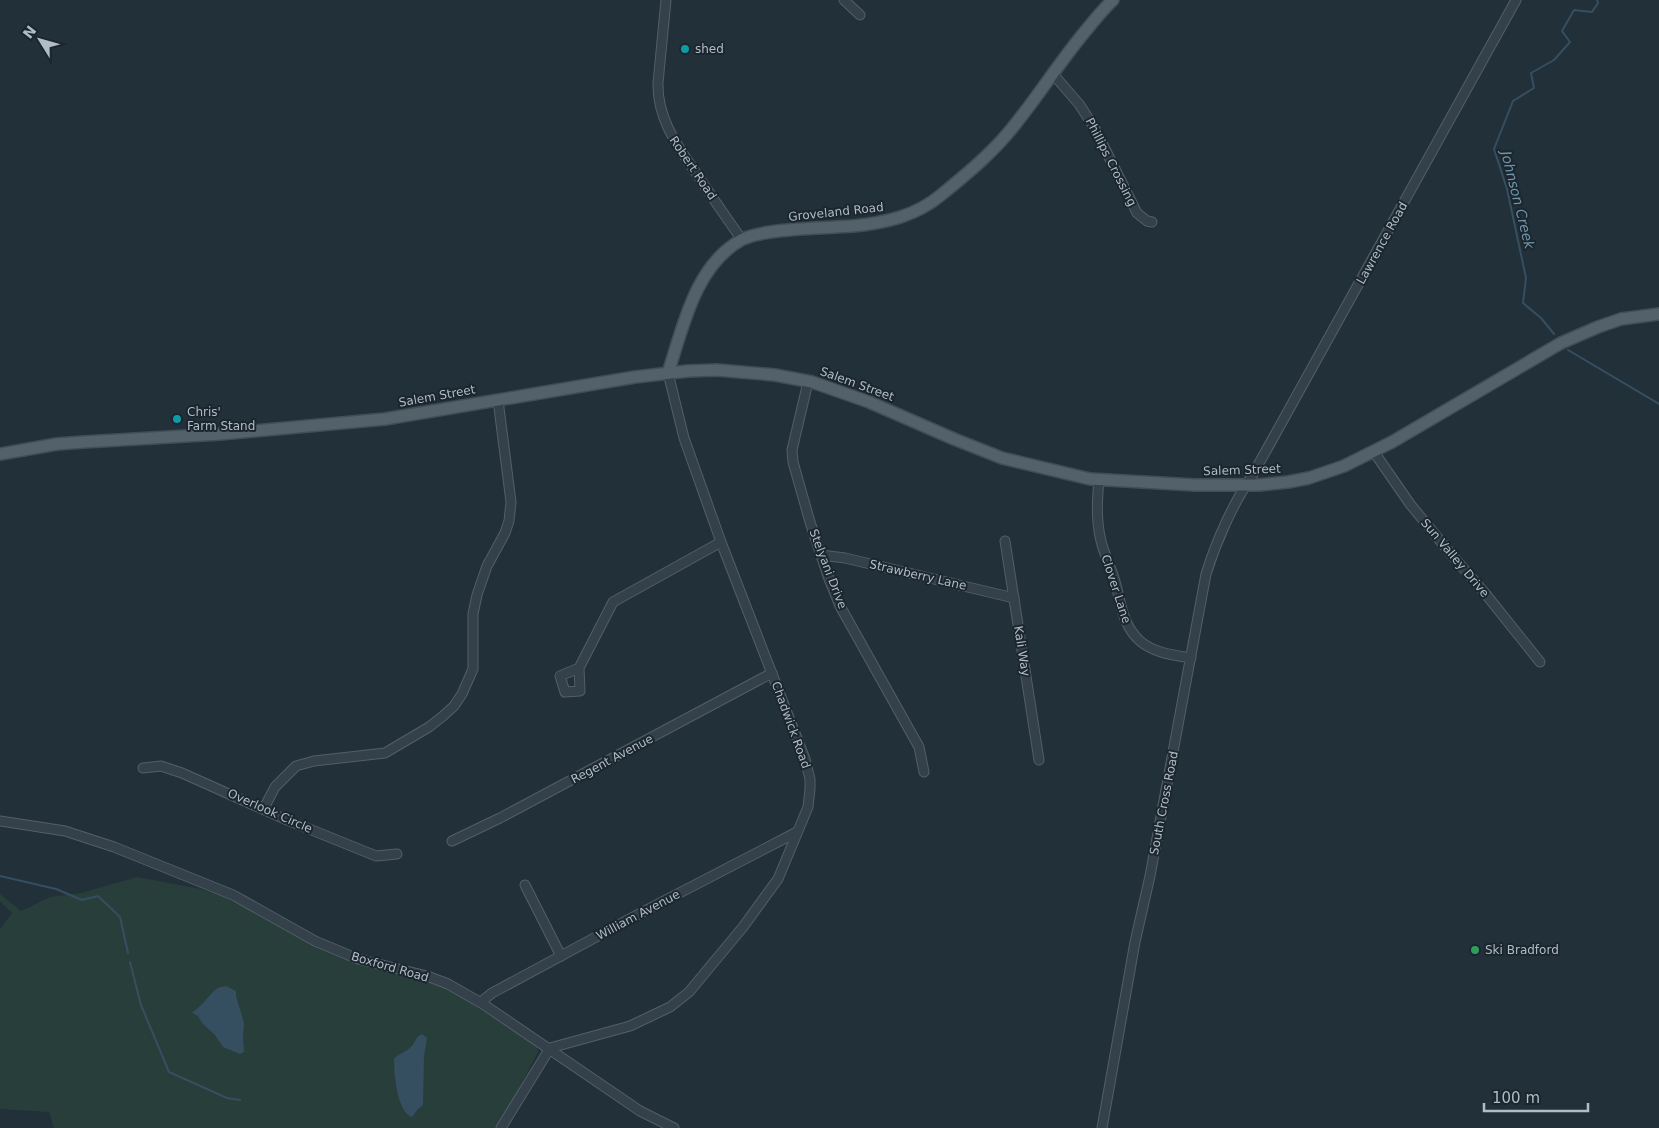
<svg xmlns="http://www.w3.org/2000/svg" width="1659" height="1128" font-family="'DejaVu Sans',sans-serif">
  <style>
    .green { fill: #273e3b }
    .water { fill: #354f61 }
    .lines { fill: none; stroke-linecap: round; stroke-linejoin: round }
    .stream { stroke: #354f61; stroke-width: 2 }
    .minor-casing { stroke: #535f67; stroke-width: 11 }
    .major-casing { stroke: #424d56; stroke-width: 14 }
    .minor { stroke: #35414a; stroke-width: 9 }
    .major { stroke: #53616a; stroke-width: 11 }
    .culture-dot { fill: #0f9aa8; stroke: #1b262e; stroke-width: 2 }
    .leisure-dot { fill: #2e9e5b; stroke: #1b262e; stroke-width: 2 }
    .labels { text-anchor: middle; stroke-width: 4; stroke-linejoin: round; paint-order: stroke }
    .poi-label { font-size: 12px; fill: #b0bcc6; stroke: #1b262e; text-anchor: start }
    .street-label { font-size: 12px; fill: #b0bcc6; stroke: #1b262e }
    .water-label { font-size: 14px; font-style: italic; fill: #7094aa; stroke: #1b262e }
  </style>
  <rect width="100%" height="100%" fill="#223039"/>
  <!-- green -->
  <path class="green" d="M137,877L201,889L223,896L294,931L430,981L483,1007L536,1044L538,1052L498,1128H54L49,1112L0,1109V929L12,913L0,901V894L21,911L50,897L81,893Z"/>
  <!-- water -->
  <g class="water">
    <path d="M226,986L236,991V996L244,1023L243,1037L244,1052L240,1054L223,1047L215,1035L203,1024L198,1016L192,1013C196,1009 201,1006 204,1002C212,994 214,987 226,986Z"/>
    <path d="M422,1034L427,1038L424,1056L423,1105L418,1109L412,1117C397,1112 394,1074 394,1059C399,1053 406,1052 411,1047C416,1042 415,1037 422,1034Z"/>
  </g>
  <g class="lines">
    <!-- stream -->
    <g class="stream">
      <path d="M1554,334L1541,318L1523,303L1526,278L1507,189L1494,149L1513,101L1534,88L1531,73L1554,60L1570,42L1562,31L1574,10L1592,12L1598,3L1597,0"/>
      <path d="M1568,350L1659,404"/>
      <path d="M0,876L56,889L82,900L98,896L120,917L128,953"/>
      <path d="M130,962L141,1005L169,1072L227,1098L240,1100"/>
    </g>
    <defs>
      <g id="minor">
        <path d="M666,0L658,83C657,121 680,149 700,179C714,200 728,220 742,240"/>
        <path d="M844,0L860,15"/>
        <path d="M1053,74L1079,104L1094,127L1137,213L1147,221L1152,222"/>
        <path d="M808,382L792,450L793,462L810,522L829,579L840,606L919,747L924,772"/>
        <path d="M1374,452L1410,504L1451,554L1484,592L1540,662"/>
        <path d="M1099,480C1097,501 1096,520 1101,541C1104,554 1110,565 1114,578C1121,600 1121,624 1140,641C1154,653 1173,655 1191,658"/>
        <path d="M1005,541L1039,760"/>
        <path d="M821,555L845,558L1014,598"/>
        <path d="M579,668L580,691L565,692L560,676L579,668L613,602L721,542"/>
        <path d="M143,768L161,766L182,773L287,820L376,856L397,854"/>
        <path d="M264,808L275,787L296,766L314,761L385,753L429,727L443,716L454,706L462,694L473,669V614L477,595L487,566L505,533L509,521L511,502L498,400"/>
        <path d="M0,821L65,831L114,847L233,895L315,941L358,959L427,976L448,984L483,1004L640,1111L674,1128"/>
        <path d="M452,841L500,818L772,673"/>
        <path d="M525,885L561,956"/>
        <path d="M481,1002L492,993L635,916L797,832"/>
        <path d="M501,1128L550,1048L630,1026L670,1007L689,992L743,927L778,879L808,807L810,789V779L805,759L721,542L684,438L668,373"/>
        <path d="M1102,1128L1135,942L1150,876L1206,574C1216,542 1233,503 1252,476L1516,0"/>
      </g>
      <g id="major">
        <path d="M668,373C683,327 695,266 741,240C763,228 827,228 853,226C885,223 916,216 941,195C968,173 996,150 1017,122C1040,93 1060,62 1083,34C1093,22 1102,10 1113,0"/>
        <path d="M0,454L57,444L84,442L220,434L385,419L635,377L688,371L717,370L775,375L812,382L869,402L954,439L1002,458L1090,479L1195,485H1259L1288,482L1309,478L1344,466L1392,442L1561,343L1598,327L1621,319L1659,314"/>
      </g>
    </defs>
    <!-- minor casing -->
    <use href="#minor" class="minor-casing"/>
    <!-- major casing -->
    <use href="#major" class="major-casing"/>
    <!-- minor -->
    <use href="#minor" class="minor"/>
    <!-- major -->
    <use href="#major" class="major"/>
  </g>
  <!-- markers -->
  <g class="culture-dot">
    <circle cx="685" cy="49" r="5"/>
    <circle cx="177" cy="419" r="5"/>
  </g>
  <circle class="leisure-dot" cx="1475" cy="950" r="5"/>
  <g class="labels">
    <!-- poi labels -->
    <g class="poi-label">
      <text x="695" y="53">shed</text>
      <text x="187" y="416">Chris'<tspan x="187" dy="14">Farm Stand</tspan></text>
      <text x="1485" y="954">Ski Bradford</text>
    </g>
    <!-- street labels -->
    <g class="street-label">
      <text transform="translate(1111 162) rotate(63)" y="4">Phillips Crossing</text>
      <text transform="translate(693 168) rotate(56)" y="4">Robert Road</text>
      <text transform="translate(836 212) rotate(-6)" y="4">Groveland Road</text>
      <text transform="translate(1382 243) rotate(-61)" y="4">Lawrence Road</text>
      <text transform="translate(857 384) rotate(20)" y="4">Salem Street</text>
      <text transform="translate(437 396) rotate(-10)" y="4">Salem Street</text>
      <text transform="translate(1242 470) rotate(-2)" y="4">Salem Street</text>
      <text transform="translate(1455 558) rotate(50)" y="4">Sun Valley Drive</text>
      <text transform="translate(828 569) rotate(69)" y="4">Stelyani Drive</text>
      <text transform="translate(918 575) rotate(13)" y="4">Strawberry Lane</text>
      <text transform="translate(1116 589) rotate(72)" y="4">Clover Lane</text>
      <text transform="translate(1022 651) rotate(81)" y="4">Kali Way</text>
      <text transform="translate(791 725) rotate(70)" y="4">Chadwick Road</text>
      <text transform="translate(612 759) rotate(-28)" y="4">Regent Avenue</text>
      <text transform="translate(1164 803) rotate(-79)" y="4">South Cross Road</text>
      <text transform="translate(270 811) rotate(24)" y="4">Overlook Circle</text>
      <text transform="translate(638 915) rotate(-28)" y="4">William Avenue</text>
      <text transform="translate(390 967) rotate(16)" y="4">Boxford Road</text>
    </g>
    <!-- water labels -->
    <g class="water-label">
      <text transform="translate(1518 200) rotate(76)" y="5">Johnson Creek</text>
    </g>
  </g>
  <!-- north arrow -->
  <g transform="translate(40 40) rotate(307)" stroke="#1b262e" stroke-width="4" paint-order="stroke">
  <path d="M0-4L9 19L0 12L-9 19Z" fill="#b0bcc6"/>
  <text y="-8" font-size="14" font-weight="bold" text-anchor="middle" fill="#b0bcc6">N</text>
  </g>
  <!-- scale -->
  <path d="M1484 1103v8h104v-8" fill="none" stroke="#b0bcc6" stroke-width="2.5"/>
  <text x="1492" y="1103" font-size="15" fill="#b0bcc6" stroke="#1b262e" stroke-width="4" paint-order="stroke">100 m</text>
</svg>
